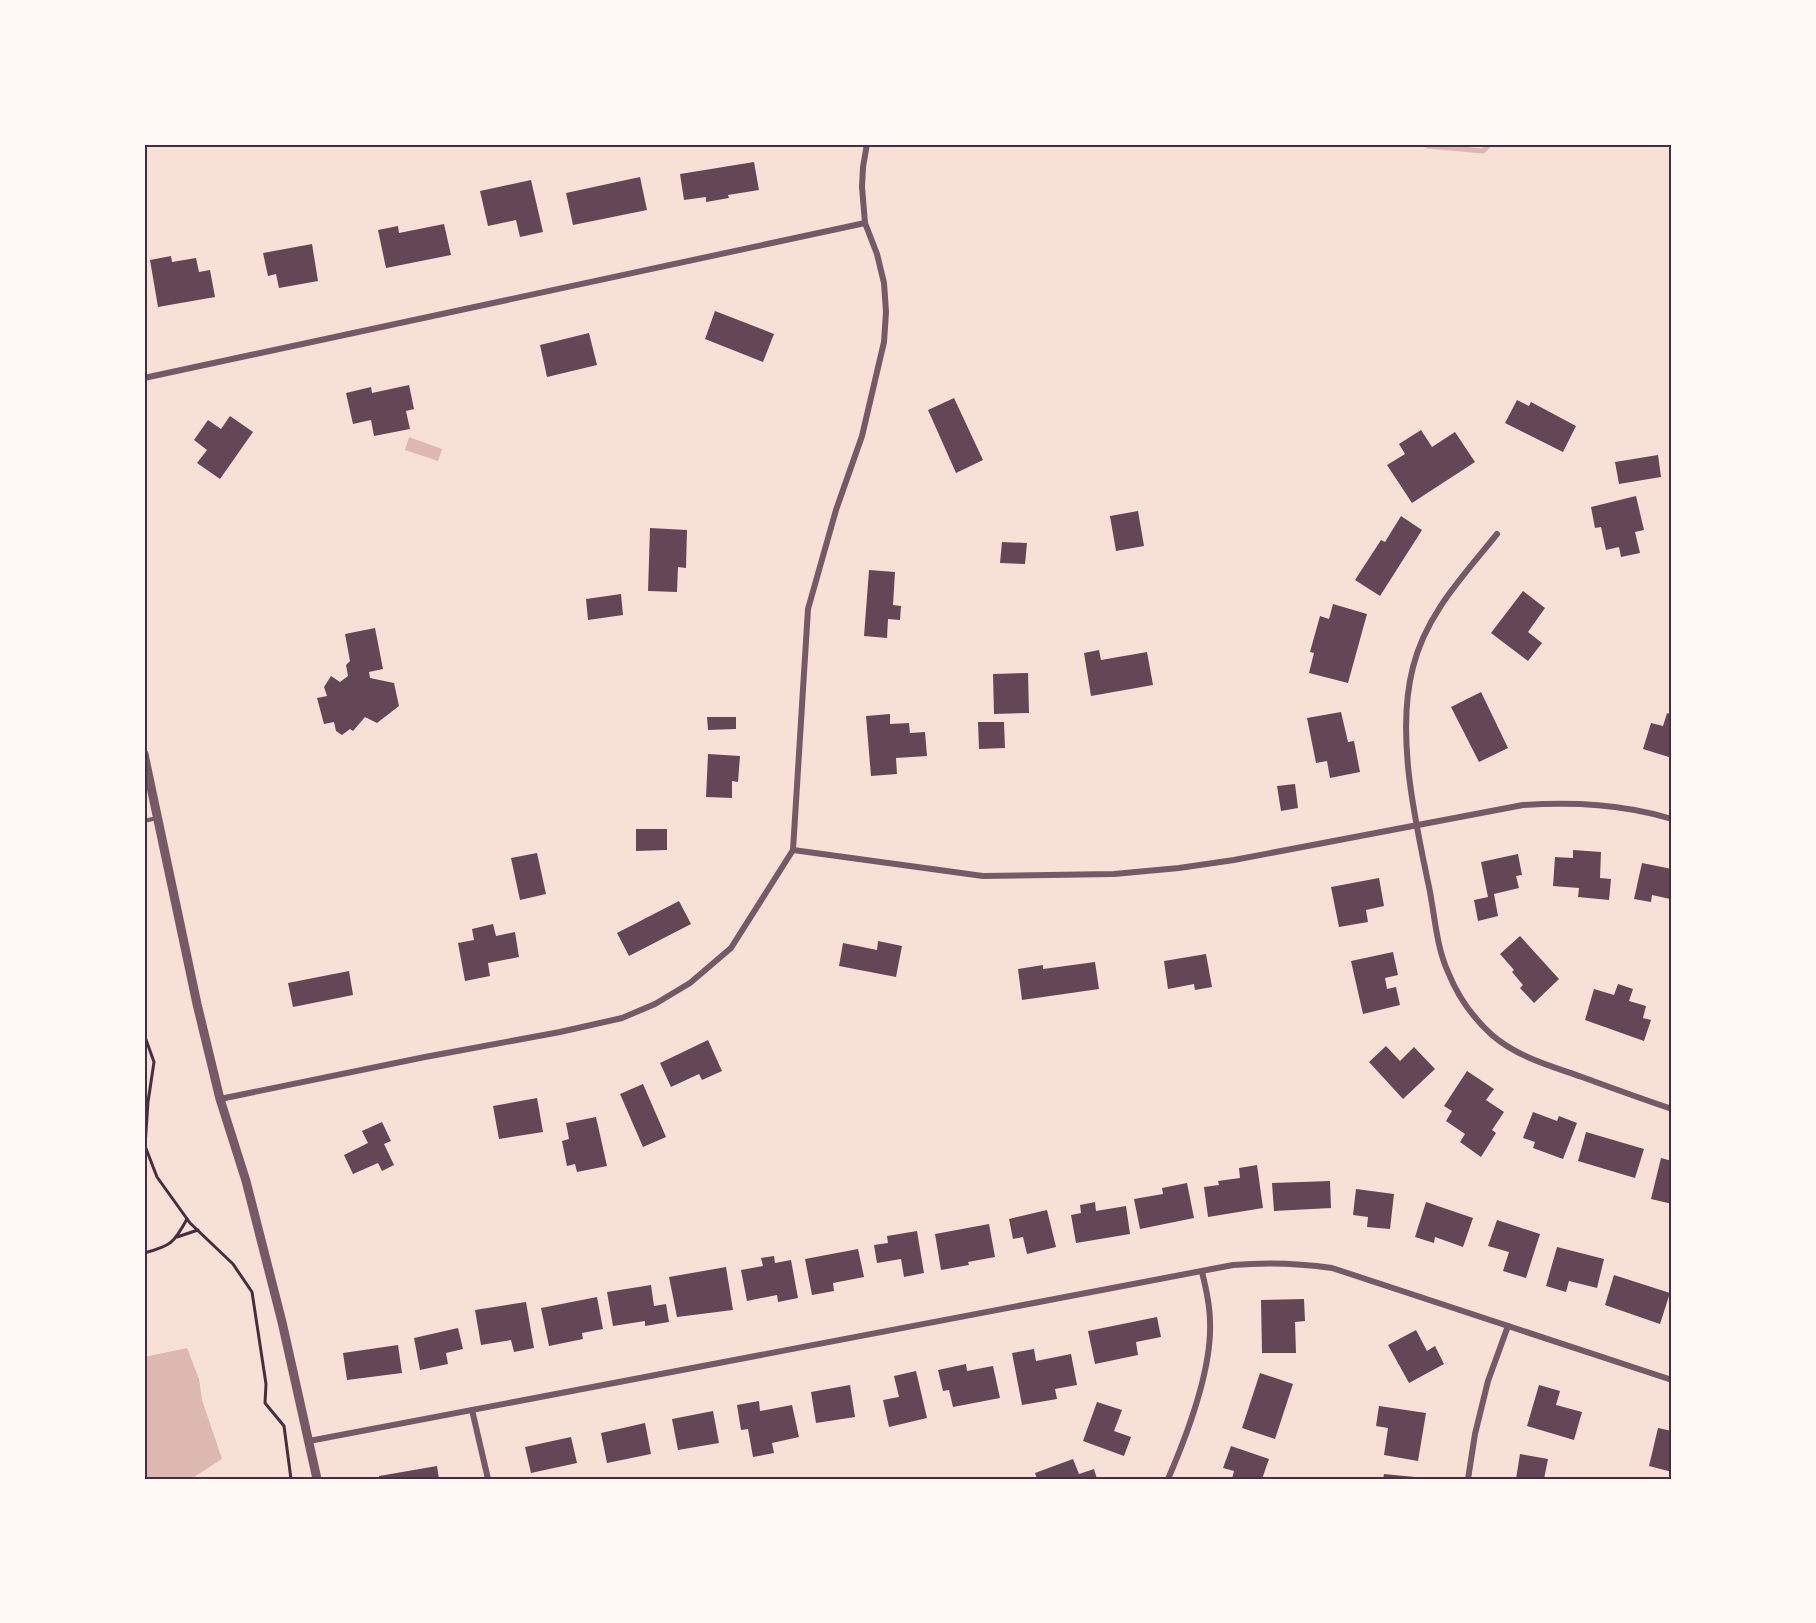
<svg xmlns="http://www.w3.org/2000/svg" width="1816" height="1623" font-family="Quicksand,sans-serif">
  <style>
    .water { fill: #dcb8b0 }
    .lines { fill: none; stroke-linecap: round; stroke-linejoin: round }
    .stream { stroke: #dcb8b0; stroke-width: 5 }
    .building { fill: #644757 }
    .path { stroke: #4a2c40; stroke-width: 3 }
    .service { stroke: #755966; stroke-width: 4 }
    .minor { stroke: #755966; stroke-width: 6 }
    .tertiary { stroke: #755966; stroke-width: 9 }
    .neatline { fill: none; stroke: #4a2c40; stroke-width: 2 }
  </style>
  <rect width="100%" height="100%" fill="#f7e1d7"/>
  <!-- water -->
  <g class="water">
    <path d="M409,437L442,449L438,461L405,450Z"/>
    <path d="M187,1348L199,1379L202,1400L222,1459L191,1479H144V1357Z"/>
  </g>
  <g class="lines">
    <!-- stream -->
    <path class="stream" d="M1425,144L1428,146L1483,151L1490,144"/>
  </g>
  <!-- building -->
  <g class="building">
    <path d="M754,162L759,190L728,195L729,198L706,202V197L684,200L680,174Z"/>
    <path d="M640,177L647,210L573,225L566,193Z"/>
    <path d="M531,180L543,232L520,237L516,220L488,226L480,191Z"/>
    <path d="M444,224L451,255L386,268L378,230L398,226L399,233Z"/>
    <path d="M312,244L318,281L279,288L276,274L268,276L263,253Z"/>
    <path d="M171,256L172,262L196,258L199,272L210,270L215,297L158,307L150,260Z"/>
    <path d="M715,311L774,334L763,362L705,339Z"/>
    <path d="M589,333L597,365L547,377L540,345Z"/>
    <path d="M409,385L414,409L406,411L410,429L374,436L371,420L353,424L346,393L371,387L372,393Z"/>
    <path d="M954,398L983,460L956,473L928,410Z"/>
    <path d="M1517,400L1529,406L1531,402L1576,426L1563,452L1505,423Z"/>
    <path d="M230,416L253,432L220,479L197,463L207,450L194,440L208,420L221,429Z"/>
    <path d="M1421,430L1432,447L1455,432L1475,462L1412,503L1387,465L1405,454L1399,444Z"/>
    <path d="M1658,455L1661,477L1619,484L1615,462Z"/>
    <path d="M1636,496L1644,530L1635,532L1640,553L1621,557L1619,547L1606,550L1601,527L1595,528L1591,507Z"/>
    <path d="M1138,511L1144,546L1116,551L1110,516Z"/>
    <path d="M1401,516L1422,530L1380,596L1355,580L1381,540L1385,542Z"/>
    <path d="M650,528L687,530L686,568L678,567L677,592L648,591Z"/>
    <path d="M1002,542L1027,543L1025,564L1000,563Z"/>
    <path d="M869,570L895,572L893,605L901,606L900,620L888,619L887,638L864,636Z"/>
    <path d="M1523,591L1545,608L1528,632L1542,643L1528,661L1491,633Z"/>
    <path d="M621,594L623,615L588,620L586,599Z"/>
    <path d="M1333,604L1367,614L1348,683L1309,673L1314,653L1310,652L1320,616L1329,619Z"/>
    <path d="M375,628L383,669L369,672L370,678L394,683L399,706L377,723L365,717L353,731L350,729L342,735L336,731L334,722L324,724L317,698L327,696L324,687L331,676L340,682L348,676L346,665L350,661L345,634Z"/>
    <path d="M1099,650L1101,660L1147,652L1153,685L1091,696L1084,653Z"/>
    <path d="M1028,673L1029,713L994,714L993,674Z"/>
    <path d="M1481,692L1508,748L1479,762L1451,707Z"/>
    <path d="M1341,712L1348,742L1354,741L1360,772L1330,778L1327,761L1316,763L1307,718Z"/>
    <path d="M1667,713L1672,715V758L1643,749L1651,723L1663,726Z"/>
    <path d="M890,714V724L909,723L910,733L925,732L927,756L896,758L897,774L871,776L866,716Z"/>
    <path d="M707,717H736V729L708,730Z"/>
    <path d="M978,722H1004L1005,748L979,749Z"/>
    <path d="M708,754L740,756L738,782L732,781V798L706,797Z"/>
    <path d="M1295,784L1298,808L1281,811L1277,786Z"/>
    <path d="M636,829H667V850L636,851Z"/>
    <path d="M1573,850L1601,852L1600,878L1611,879L1609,900L1578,897L1579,888L1553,886L1555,857L1573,858Z"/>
    <path d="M537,853L546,894L520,900L511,858Z"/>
    <path d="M1518,854L1522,875L1516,876L1519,888L1494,894L1498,916L1478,921L1474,900L1488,897L1481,862Z"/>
    <path d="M1642,863L1672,869V906L1669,905L1670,899L1652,895L1651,902L1634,899Z"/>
    <path d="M1379,878L1384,906L1366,910L1368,922L1339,927L1331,887Z"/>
    <path d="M679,901L691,924L629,956L617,933Z"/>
    <path d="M493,924L496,936L515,932L519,957L488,963L490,976L465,981L458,943L474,940L472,929Z"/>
    <path d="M1520,936L1559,979L1534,1003L1520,988L1523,985L1512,972L1514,970L1500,954Z"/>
    <path d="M878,941L902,946L896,977L839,966L843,943L877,950Z"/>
    <path d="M1393,952L1398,975L1385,978L1387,989L1396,987L1400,1005L1363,1014L1351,961Z"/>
    <path d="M1206,954L1212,987L1195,990L1194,984L1168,989L1164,961Z"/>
    <path d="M1095,962L1099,989L1022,1000L1018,969L1043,965V969Z"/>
    <path d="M349,971L353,995L293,1007L288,983Z"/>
    <path d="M1618,984L1633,989L1629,1001L1646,1006L1643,1018L1651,1020L1644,1041L1585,1020L1594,989L1614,995Z"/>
    <path d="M708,1040L722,1071L702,1080L699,1074L671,1087L660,1063Z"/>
    <path d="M1386,1046L1400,1061L1414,1047L1435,1069L1403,1099L1369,1062Z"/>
    <path d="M1467,1071L1494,1089L1486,1100L1504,1112L1492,1130L1496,1133L1481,1157L1460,1142L1465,1134L1446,1121L1452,1111L1444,1106Z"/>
    <path d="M643,1084L666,1137L643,1147L620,1094Z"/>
    <path d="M537,1098L543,1132L499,1139L493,1106Z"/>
    <path d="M1533,1112L1557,1121L1559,1116L1577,1123L1563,1159L1533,1148L1535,1142L1523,1138Z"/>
    <path d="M596,1117L607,1166L577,1172L575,1164L567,1166L562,1141L569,1139L566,1123Z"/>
    <path d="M382,1122L391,1141L384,1144L394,1165L382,1171L378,1163L353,1174L344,1155L368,1143L362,1131Z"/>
    <path d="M1586,1132L1644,1149L1635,1178L1578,1161Z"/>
    <path d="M1661,1158L1672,1161V1204L1651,1199Z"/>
    <path d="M1257,1165L1263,1208L1208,1217L1204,1187L1219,1185L1218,1181L1240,1178L1239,1168Z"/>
    <path d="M1330,1181L1331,1208L1274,1211L1272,1183Z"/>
    <path d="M1187,1183L1194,1218L1140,1229L1134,1199L1163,1194L1162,1188Z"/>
    <path d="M1356,1189L1394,1194L1390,1229L1367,1227L1368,1217L1353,1215Z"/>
    <path d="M1095,1202L1096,1211L1126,1206L1130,1234L1076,1243L1071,1215L1081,1213L1080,1205Z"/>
    <path d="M1426,1202L1473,1218L1463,1247L1435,1237L1434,1243L1415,1237Z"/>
    <path d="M1047,1210L1056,1247L1027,1254L1023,1237L1013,1239L1009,1219Z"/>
    <path d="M1497,1220L1540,1234L1526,1278L1503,1271L1509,1252L1488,1246Z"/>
    <path d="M989,1224L995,1257L968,1262L969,1265L941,1270L935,1234Z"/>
    <path d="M917,1231L924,1273L904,1277L901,1259L877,1263L874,1245L888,1243L887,1236Z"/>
    <path d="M1557,1247L1604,1259L1597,1288L1569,1281L1566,1292L1546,1286Z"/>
    <path d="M858,1249L864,1277L833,1283L834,1291L812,1295L805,1259Z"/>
    <path d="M774,1256L775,1263L791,1260L798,1298L778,1302L777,1295L747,1301L741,1270L763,1266L761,1258Z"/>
    <path d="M726,1267L733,1310L677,1317L669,1277Z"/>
    <path d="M1614,1275L1670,1293L1660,1324L1605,1305Z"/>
    <path d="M651,1285L654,1306L666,1304L669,1322L645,1326V1321L613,1326L607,1292Z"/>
    <path d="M597,1297L603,1329L582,1333L583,1339L549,1346L541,1308Z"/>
    <path d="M1304,1299L1305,1321L1295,1322L1296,1353H1262L1261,1300Z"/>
    <path d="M526,1302L534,1348L514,1352L511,1340L481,1345L475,1310Z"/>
    <path d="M1157,1317L1161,1337L1136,1342L1138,1355L1095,1364L1088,1331Z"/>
    <path d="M458,1328L463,1349L446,1353L448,1364L420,1370L414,1338Z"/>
    <path d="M1416,1330L1427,1351L1435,1346L1444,1364L1409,1383L1388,1345Z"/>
    <path d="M398,1345L402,1373L347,1380L343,1353Z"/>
    <path d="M1034,1349L1036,1361L1071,1354L1077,1385L1055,1389L1057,1399L1022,1405L1012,1353Z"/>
    <path d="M966,1364L967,1371L993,1366L1000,1398L953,1407L949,1390L943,1391L938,1370Z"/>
    <path d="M916,1371L927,1418L889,1427L883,1400L899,1397L894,1376Z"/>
    <path d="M1260,1373L1293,1384L1275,1439L1242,1428Z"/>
    <path d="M850,1385L855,1417L816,1423L811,1392Z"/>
    <path d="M1539,1385L1560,1391L1556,1405L1582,1412L1574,1440L1527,1426Z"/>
    <path d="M759,1401L760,1411L792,1405L799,1437L772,1443L774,1453L753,1457L748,1429L741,1430L737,1405Z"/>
    <path d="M1097,1402L1122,1410L1114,1431L1131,1437L1124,1456L1083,1441Z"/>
    <path d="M1379,1406L1426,1413L1418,1461L1384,1455L1388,1428L1376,1426Z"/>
    <path d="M713,1411L719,1443L678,1450L672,1419Z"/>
    <path d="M645,1423L651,1454L607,1463L601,1433Z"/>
    <path d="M1658,1428L1672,1431V1472L1649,1466Z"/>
    <path d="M571,1437L577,1463L531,1473L525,1447Z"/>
    <path d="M1231,1446L1269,1459L1262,1479H1232L1234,1471L1223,1468Z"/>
    <path d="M1520,1454L1548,1459L1544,1479H1516Z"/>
    <path d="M1073,1459L1079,1474L1094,1469L1097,1479H1037L1035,1473Z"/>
    <path d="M437,1466L439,1479H379V1476Z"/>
    <path d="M1384,1474L1415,1477V1479H1383Z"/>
  </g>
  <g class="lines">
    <!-- path -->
    <g class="path">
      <path d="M144,1034L154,1062L148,1102L145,1146L157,1177L190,1223L233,1264L252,1292L266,1384L265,1403L284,1426L291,1479"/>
      <path d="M177,1237L198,1230"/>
      <path d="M144,1253C171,1246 174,1243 187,1219"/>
    </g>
    <!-- service -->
    <path class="service" d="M144,821L157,818"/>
    <!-- minor -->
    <g class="minor">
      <path d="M144,378L865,223"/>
      <path d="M1497,534C1464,575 1426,614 1413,667C1395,736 1416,824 1430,892C1435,919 1437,948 1448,972C1458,997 1472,1017 1492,1035C1517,1057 1551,1066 1582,1077C1612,1088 1642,1099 1672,1109"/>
      <path d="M793,850L983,876L1114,874L1179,868L1234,860L1523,805C1574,802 1623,804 1672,819"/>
      <path d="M220,1099L425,1057L560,1032L622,1018L655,1004L690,983L731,948L793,850L808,609L836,510L862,436L884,342L886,312L884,283L877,254L865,223L862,187L863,167L867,144"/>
      <path d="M472,1410L488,1479"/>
      <path d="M309,1441L1233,1265C1267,1262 1298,1263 1332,1268L1672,1380"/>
      <path d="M1168,1479C1187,1435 1212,1370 1210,1322C1210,1305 1206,1288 1202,1272"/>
      <path d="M1468,1479L1475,1434L1488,1381L1508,1326"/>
    </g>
    <!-- tertiary -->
    <path class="tertiary" d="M144,754L197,1004L220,1099L246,1181L282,1322L317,1479"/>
  </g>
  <!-- border -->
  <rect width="1816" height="1623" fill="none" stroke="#fffaf5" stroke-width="291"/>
  <rect x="146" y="146" width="1524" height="1332" class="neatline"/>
</svg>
